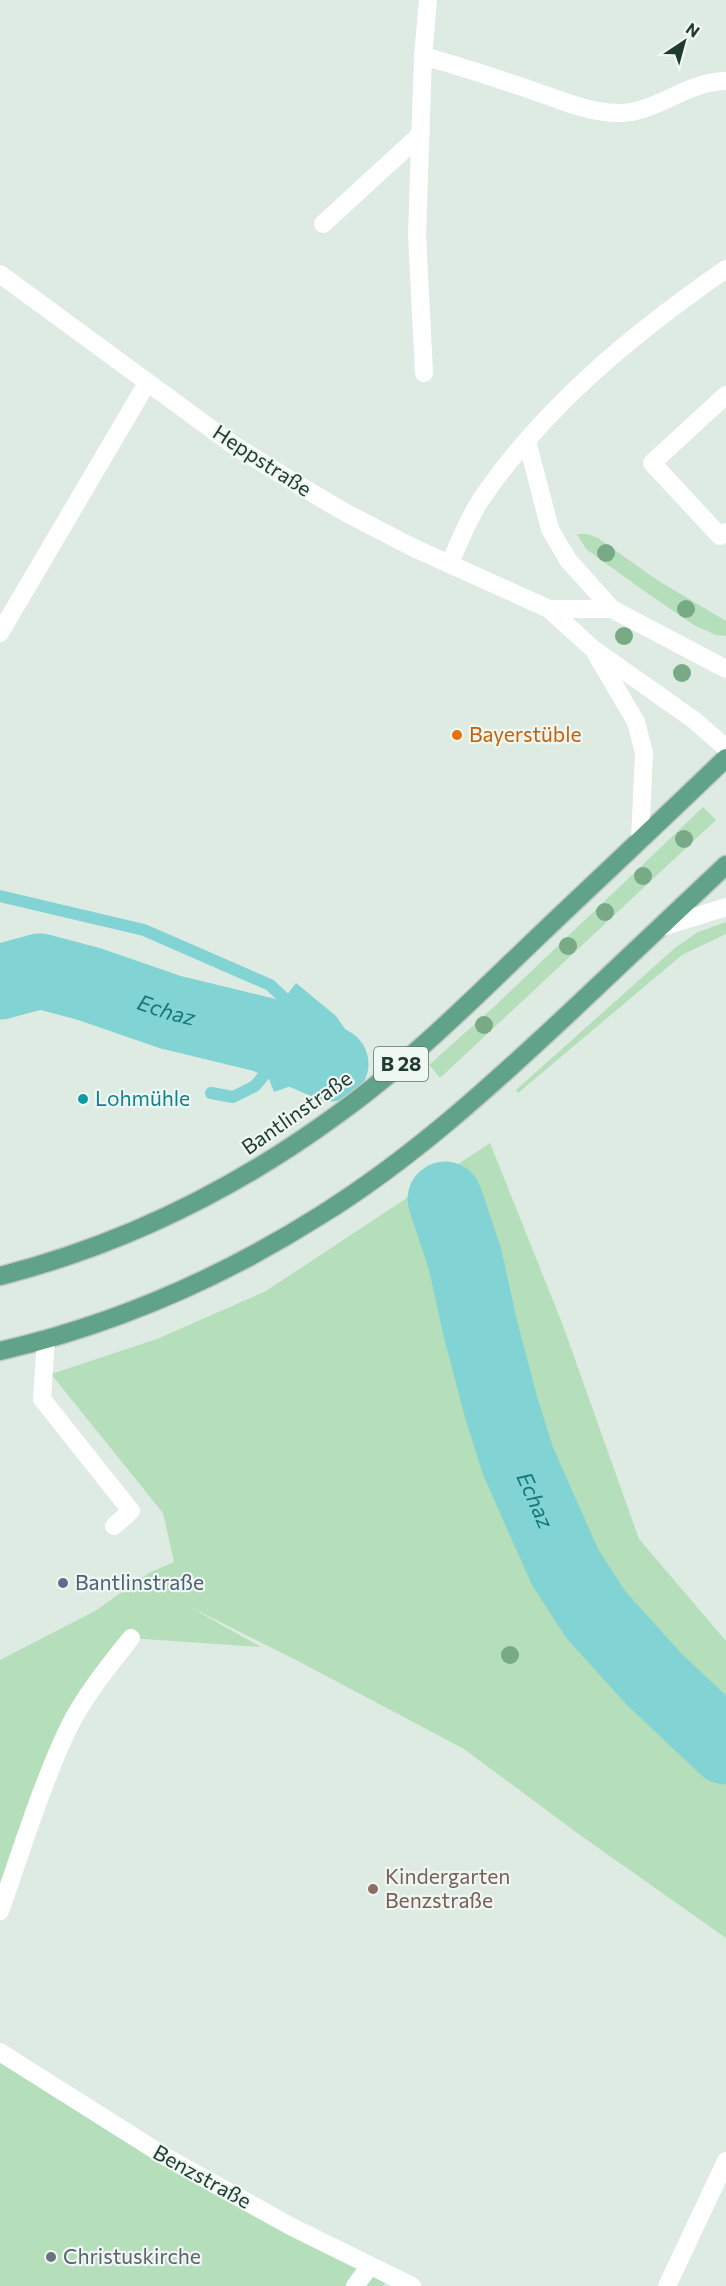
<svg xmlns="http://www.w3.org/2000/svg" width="726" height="2286" font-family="Commissioner,sans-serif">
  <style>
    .green { fill: #b5deba }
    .water { fill: #82d3d4 }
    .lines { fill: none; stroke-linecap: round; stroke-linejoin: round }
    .stream { stroke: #82d3d4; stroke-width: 12 }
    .river { stroke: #82d3d4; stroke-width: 75 }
    .major-casing { stroke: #c0c8c5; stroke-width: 21 }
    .minor { stroke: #fff; stroke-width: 18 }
    .major { stroke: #60a388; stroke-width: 18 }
    .tree { fill: #79aa86 }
    .food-dot { fill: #e8710a; stroke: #eff7f2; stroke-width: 2 }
    .culture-dot { fill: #0f9aa8; stroke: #eff7f2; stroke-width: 2 }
    .service-dot { fill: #5c6f8a; stroke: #eff7f2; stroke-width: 2 }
    .education-dot { fill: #8d6e63; stroke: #eff7f2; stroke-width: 2 }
    .worship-dot { fill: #6b7280; stroke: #eff7f2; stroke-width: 2 }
    .labels { text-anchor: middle; stroke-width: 4.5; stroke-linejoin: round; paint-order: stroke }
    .shield { fill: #eff7f2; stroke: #5d736a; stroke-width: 1.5 }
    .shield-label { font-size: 20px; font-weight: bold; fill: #1f3b2f }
    .street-label { font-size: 21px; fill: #1f3b2f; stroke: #eff7f2 }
    .food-label { font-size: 21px; fill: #c56008; stroke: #eff7f2; text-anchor: start }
    .culture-label { font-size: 21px; fill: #0d838f; stroke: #eff7f2; text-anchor: start }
    .service-label { font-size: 21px; fill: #4e5e75; stroke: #eff7f2; text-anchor: start }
    .education-label { font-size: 21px; fill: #785e54; stroke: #eff7f2; text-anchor: start }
    .worship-label { font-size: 21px; fill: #5b616d; stroke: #eff7f2; text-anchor: start }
    .water-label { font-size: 22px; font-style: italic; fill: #16787a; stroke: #eff7f2 }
  </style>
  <rect width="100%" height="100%" fill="#deebe3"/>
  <!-- green -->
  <g class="green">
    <path d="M577,534H587L598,538L657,580L726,621V636L716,635L694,625L647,593L586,549Z"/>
    <path d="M703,807L716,820L440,1078L429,1065L496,1005Z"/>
    <path d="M726,922V934L682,955L518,1093L516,1090L676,947L698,932Z"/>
    <path d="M490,1143L562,1323L639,1539L726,1641V1938L580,1835L464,1749L296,1660L188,1606L261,1647L130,1638L95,1685L0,1911V1660L95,1611L149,1573L174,1562L163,1513L51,1374L157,1339L266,1291Z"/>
    <path d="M0,2052L390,2277L383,2286H0Z"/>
  </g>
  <!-- water -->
  <path class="water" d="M296,983L336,1016L352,1039L331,1064L297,1084L274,1092L259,1053C268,1028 279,1004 296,983Z"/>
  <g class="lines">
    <!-- stream -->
    <g class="stream">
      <path d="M0,896L144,930L270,985L284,998L288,1012"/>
      <path d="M211,1093L233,1097L255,1086L276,1061"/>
    </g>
    <!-- river -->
    <g class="river">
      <path id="s1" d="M0,982L40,971L89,984L170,1012L265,1035L331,1064"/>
      <path id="s2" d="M445,1199L465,1259L480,1327L501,1407L518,1461L565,1567L596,1615L654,1679L726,1747"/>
    </g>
    <defs>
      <g id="major">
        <path d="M0,1276C122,1245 237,1188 338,1114C413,1060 478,994 545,930C605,873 666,816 726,758"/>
        <path d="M0,1351C113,1325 223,1277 321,1215C411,1159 490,1087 567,1015C620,965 673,915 726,865"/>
      </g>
    </defs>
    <!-- major casing -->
    <use href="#major" class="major-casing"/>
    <!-- minor -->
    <g class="minor">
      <path d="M423,56L428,0"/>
      <path d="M323,224L421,134"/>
      <path d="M0,274L229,442L290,480L348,514L414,548L549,609L592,648L694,720L726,748"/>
      <path d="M424,373L417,235L423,56C459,66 493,77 528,89C558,99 590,114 622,113C659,111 688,81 726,81"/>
      <path d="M726,395L652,463L720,536L726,532"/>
      <path d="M527,441L550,529L568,560L612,609"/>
      <path d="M450,563C459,542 468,520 480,501C544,406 634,333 726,269"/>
      <path d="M549,609H612L726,669"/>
      <path d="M0,633L147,383"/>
      <path d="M596,654L636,722L644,753L640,840"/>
      <path d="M659,928L726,907"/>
      <path d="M46,1339L42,1399L131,1511L114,1526"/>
      <path d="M0,1911C21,1852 41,1786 68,1729C84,1696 108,1667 131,1638"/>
      <path d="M0,2052L166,2157L292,2227L412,2286"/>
      <path d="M355,2286L370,2266"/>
      <path d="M667,2286L726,2161"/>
    </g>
    <!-- major -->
    <use href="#major" class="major"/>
  </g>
  <!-- trees -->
  <g class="tree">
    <circle cx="606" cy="553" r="9"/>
    <circle cx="686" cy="609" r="9"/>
    <circle cx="624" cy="636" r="9"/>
    <circle cx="682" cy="673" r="9"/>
    <circle cx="684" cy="839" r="9"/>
    <circle cx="643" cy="876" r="9"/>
    <circle cx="605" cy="912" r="9"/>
    <circle cx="568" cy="946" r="9"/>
    <circle cx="484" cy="1025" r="9"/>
    <circle cx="510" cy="1655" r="9"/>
  </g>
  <!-- markers -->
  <circle class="food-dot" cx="457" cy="735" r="6"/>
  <circle class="culture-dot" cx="83" cy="1099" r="6"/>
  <circle class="service-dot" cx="63" cy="1583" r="6"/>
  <circle class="education-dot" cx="373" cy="1889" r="6"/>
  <circle class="worship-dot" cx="51" cy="2257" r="6"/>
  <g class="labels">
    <!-- shield labels -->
    <rect class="shield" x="374" y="1047" width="54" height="34" rx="4.5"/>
    <g class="shield-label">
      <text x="401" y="1071">B 28</text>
    </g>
    <!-- street labels -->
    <g class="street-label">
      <text transform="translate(262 461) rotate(33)" y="7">Heppstraße</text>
      <text transform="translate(297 1113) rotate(-35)" y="7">Bantlinstraße</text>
      <text transform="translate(202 2177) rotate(29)" y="7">Benzstraße</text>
    </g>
    <!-- food labels -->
    <g class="food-label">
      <text x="469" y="742">Bayerstüble</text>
    </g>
    <!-- culture labels -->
    <g class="culture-label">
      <text x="95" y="1106">Lohmühle</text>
    </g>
    <!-- service labels -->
    <g class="service-label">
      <text x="75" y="1590">Bantlinstraße</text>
    </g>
    <!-- education labels -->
    <g class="education-label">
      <text x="385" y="1884">Kindergarten<tspan x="385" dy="24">Benzstraße</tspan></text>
    </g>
    <!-- worship labels -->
    <g class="worship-label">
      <text x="63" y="2264">Christuskirche</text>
    </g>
    <!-- water labels -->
    <g class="water-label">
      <text dy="8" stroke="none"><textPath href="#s1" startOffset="174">Echaz</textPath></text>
      <text dy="8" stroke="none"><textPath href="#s2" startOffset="315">Echaz</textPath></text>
    </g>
  </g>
  <!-- north arrow -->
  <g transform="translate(684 42) rotate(36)" stroke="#eff7f2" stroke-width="4.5" paint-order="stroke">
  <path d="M0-4.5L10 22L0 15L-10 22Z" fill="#1f3b2f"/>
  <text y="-9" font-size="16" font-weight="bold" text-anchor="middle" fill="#1f3b2f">N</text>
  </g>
</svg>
